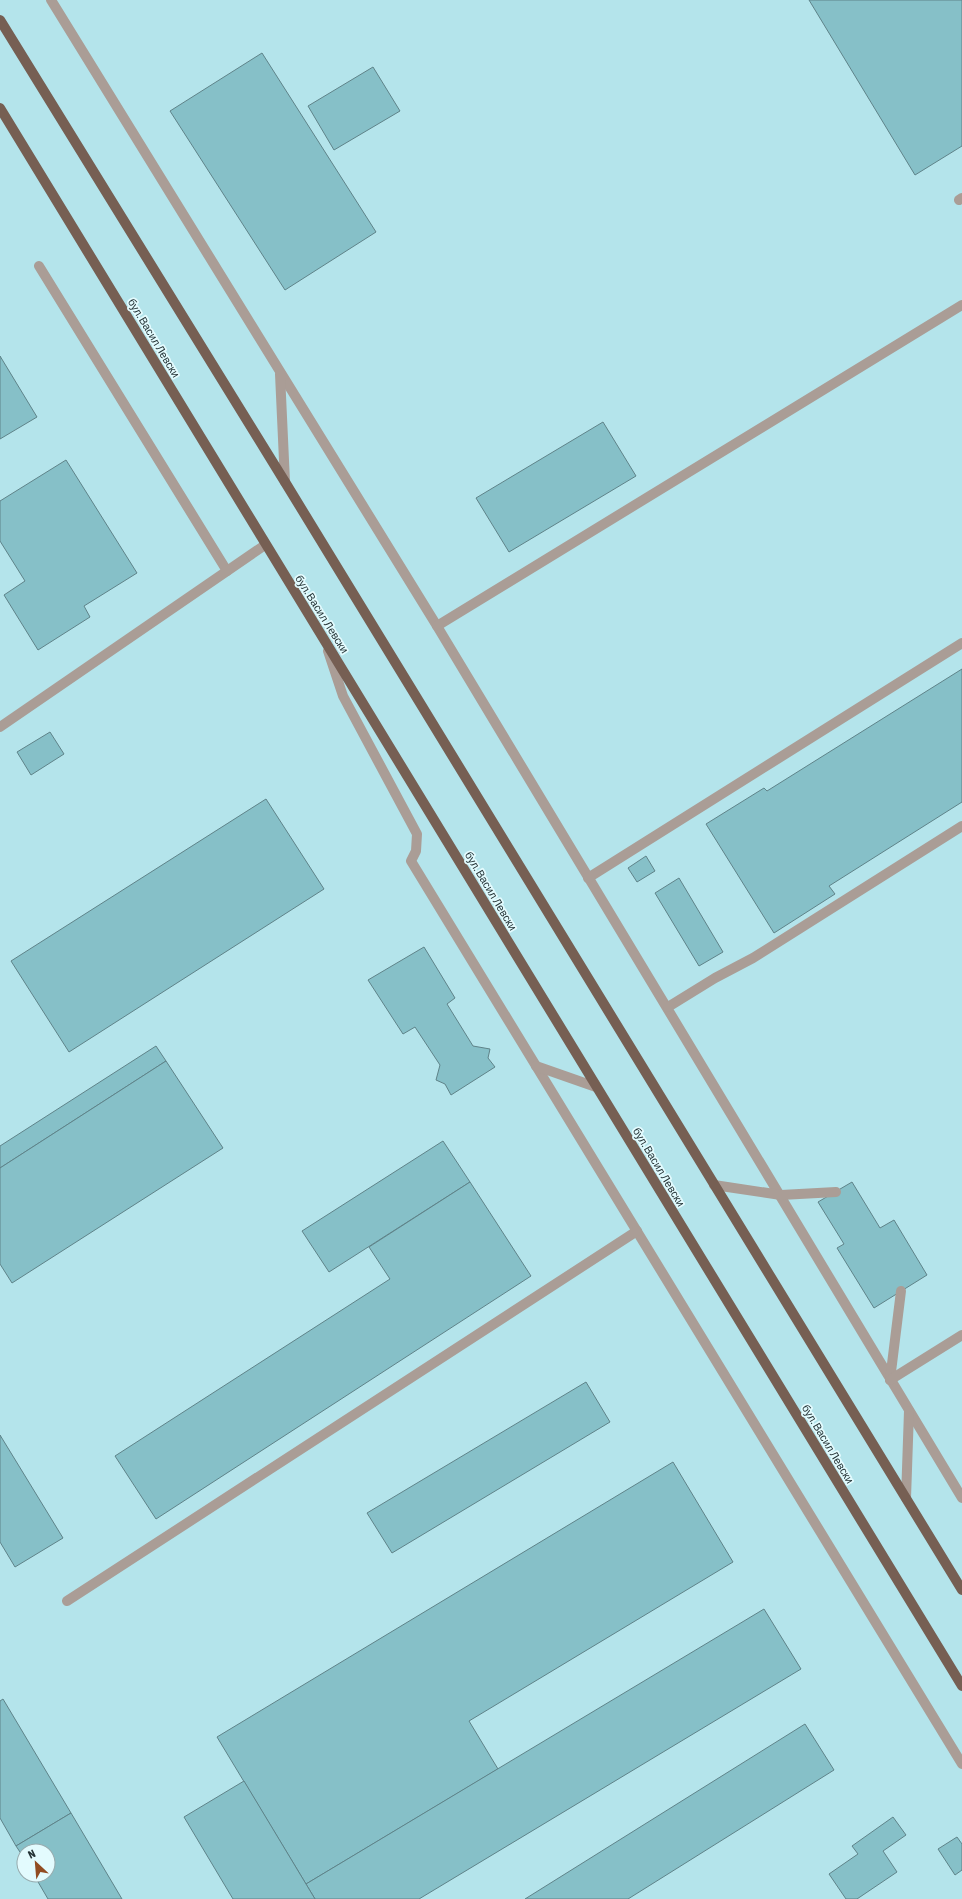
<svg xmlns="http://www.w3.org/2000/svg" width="962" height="1899" font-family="'Asap Condensed',sans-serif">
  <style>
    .built { fill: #b4e4eb; fill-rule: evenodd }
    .building { fill: #86c0c8; stroke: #5f8389 }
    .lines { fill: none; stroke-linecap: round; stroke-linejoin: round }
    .service { stroke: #aa9d96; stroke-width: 10 }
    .primary { stroke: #765f53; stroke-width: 10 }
    .labels { text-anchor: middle; stroke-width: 3.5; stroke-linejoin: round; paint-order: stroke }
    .street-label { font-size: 11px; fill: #243336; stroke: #e3fbfe }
  </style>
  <rect width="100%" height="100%" fill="#c9f1f7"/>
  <!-- built -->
  <path class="built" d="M0,0H962V1899H0ZM24,1851H48V1875H24Z"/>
  <!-- building -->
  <g class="building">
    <path d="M809,0H962V146L915,175Z"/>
    <path d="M262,53L376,232L285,290L170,111Z"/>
    <path d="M373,67L400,111L334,150L308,106Z"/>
    <path d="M0,356L37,417L0,439Z"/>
    <path d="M603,422L636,476L509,552L476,498Z"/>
    <path d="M66,460L137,573L84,606L90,617L38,650L4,595L25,581L0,541V501Z"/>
    <path d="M962,669V802L829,886L835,894L774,933L706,824L764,788L767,791Z"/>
    <path d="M50,732L64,754L31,775L17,752Z"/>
    <path d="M266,799L324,889L69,1052L11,961Z"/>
    <path d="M646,856L655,871L637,882L628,868Z"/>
    <path d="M679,878L723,952L699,966L655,893Z"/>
    <path d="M424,947L455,998L447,1004L473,1046L490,1049L488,1058L495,1067L451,1095L445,1084L436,1080L440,1065L415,1027L403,1034L368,980Z"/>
    <path d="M156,1046L166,1061L0,1168V1146Z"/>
    <path d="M166,1061L223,1148L12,1283L0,1264V1168Z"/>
    <path d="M443,1141L470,1182L329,1272L302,1231Z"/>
    <path d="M470,1182L531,1276L156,1519L115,1456L390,1279L369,1247Z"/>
    <path d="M852,1182L880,1228L894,1220L927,1275L874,1308L837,1248L844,1244L818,1202Z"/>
    <path d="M586,1382L610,1422L392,1553L367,1513Z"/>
    <path d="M0,1435L63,1538L15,1567L0,1542Z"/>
    <path d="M673,1462L733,1562L469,1721L498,1769L306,1884L217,1737Z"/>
    <path d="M764,1609L801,1669L419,1899H315L306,1884Z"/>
    <path d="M3,1699L71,1813L16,1846L0,1818V1701Z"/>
    <path d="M805,1724L834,1770L628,1899H525Z"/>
    <path d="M244,1781L306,1884L315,1899H233L184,1817Z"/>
    <path d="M71,1813L122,1899H48L34,1875H48V1851H24V1858L16,1846Z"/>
    <path d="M893,1817L906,1835L883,1851L897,1872L857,1899H846L829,1874L858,1854L852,1846Z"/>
    <path d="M957,1837L962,1844V1870L955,1875L938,1849Z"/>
  </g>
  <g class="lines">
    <!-- service -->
    <g class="service">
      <path d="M51,0L437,626L962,1498"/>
      <path d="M959,200L962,198"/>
      <path d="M39,266L227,571"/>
      <path d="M280,374L285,482"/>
      <path d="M437,626L962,305"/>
      <path d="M328,651L343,696L417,834L416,851L411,861L962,1764"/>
      <path d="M0,727L265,545"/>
      <path d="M588,878L962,643"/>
      <path d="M668,1007L715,978L753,958L962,826"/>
      <path d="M536,1066L596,1087"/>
      <path d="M714,1185L781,1195L836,1192"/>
      <path d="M890,1380L901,1291"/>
      <path d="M890,1380L962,1335"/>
      <path d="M906,1498L909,1411"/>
      <path d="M67,1601L637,1231"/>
    </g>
    <!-- primary -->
    <g class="primary">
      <path d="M0,20L285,482L962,1590"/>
      <path d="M0,108L962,1686"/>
    </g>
  </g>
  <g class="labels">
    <!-- street labels -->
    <g class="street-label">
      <text transform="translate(154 338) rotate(59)" y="4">бул. Васил Левски</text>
      <text transform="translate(322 614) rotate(58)" y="4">бул. Васил Левски</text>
      <text transform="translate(491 891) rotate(59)" y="4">бул. Васил Левски</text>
      <text transform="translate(659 1167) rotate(59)" y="4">бул. Васил Левски</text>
      <text transform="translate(828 1444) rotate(59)" y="4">бул. Васил Левски</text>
    </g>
  </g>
  <!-- north arrow -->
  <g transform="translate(36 1863) rotate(334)"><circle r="19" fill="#e3fbfe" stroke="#97abae"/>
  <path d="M0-3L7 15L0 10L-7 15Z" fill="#914c22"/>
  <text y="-6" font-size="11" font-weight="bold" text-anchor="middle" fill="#243336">N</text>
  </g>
</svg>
